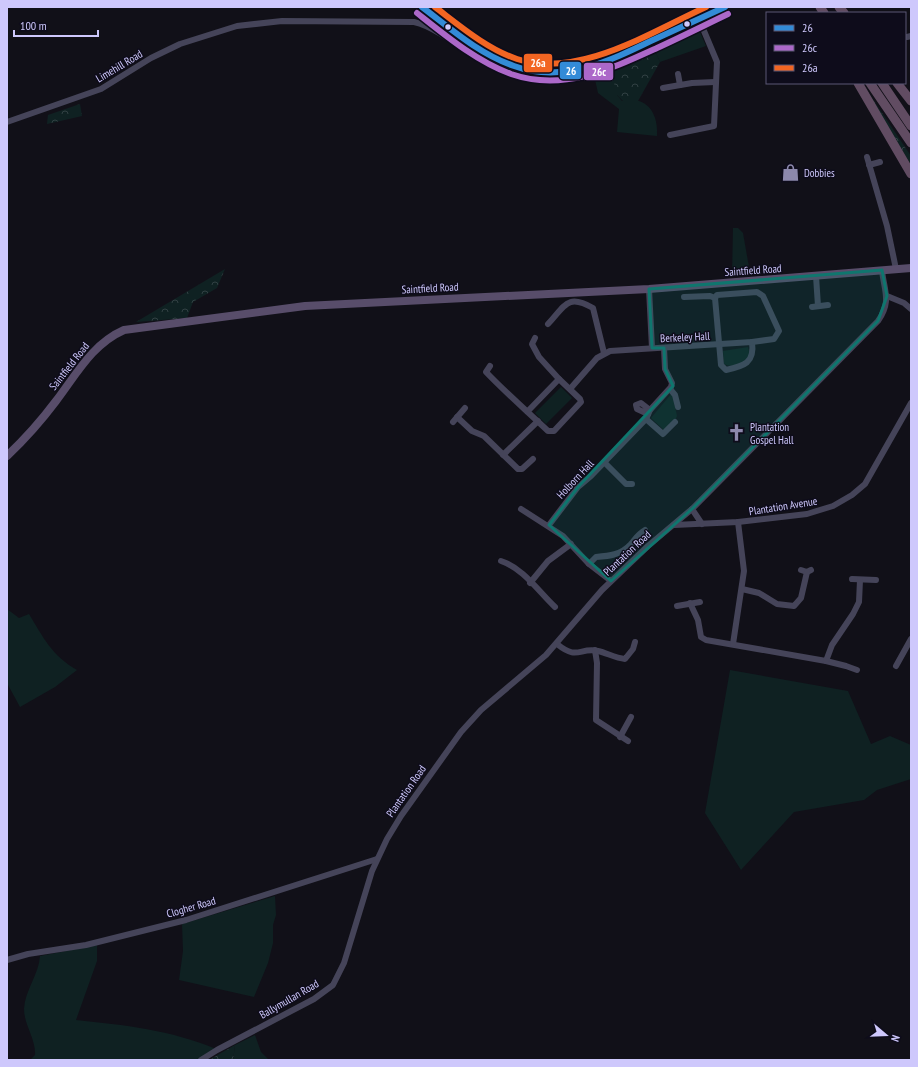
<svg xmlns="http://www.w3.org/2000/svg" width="918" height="1067" font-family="'PT Sans Narrow',sans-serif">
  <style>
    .green { fill: #0f2122 }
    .forest { fill: url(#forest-crowns) }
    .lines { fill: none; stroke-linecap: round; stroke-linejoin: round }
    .minor { stroke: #454459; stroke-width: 6 }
    .major { stroke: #584d6a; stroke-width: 8 }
    .highway { stroke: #614c62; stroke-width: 9 }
    .bus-1-casing { stroke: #0e0c1b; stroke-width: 9 }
    .bus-2-casing { stroke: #0e0c1b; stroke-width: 9 }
    .bus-3-casing { stroke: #0e0c1b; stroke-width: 9 }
    .bus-1 { stroke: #338bd7; stroke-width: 6 }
    .bus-2 { stroke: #ac68c9; stroke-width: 6 }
    .bus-3 { stroke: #f26522; stroke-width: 6 }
    .marked { fill: #0f766e; fill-opacity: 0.2; stroke: #0f766e; stroke-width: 3; stroke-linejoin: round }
    .bus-dot { fill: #cec8fc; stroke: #0e0c1b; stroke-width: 1.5 }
    .labels { text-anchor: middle; stroke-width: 3; stroke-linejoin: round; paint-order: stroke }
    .street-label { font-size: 11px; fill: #cec8fc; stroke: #0e0c1b }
    .poi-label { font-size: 11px; fill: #cec8fc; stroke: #0e0c1b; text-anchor: start }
    .line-badge { stroke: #0e0c1b; stroke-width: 1.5 }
    .badge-label { font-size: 11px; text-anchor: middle; font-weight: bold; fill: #fff }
  </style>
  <defs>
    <pattern id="forest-crowns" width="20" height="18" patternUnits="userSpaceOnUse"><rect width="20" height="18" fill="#0f2122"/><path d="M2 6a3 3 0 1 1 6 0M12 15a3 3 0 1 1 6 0" fill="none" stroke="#314043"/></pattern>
  </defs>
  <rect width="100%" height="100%" fill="#111018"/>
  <!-- green -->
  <g class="green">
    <path d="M695,28L699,30L706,46L660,62L655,51L617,95L622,101C627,101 634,100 639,101C654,106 658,122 657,136L617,132L619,109L598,93L594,75L643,53L655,51L654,47Z"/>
    <path d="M733,228H738L743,233L749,267V270L744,275L732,276Z"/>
    <path d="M748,347L750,356C742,363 734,369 724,364L723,351Z"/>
    <path d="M561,387L572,398L546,424L535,413Z"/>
    <path d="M672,393L677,416L675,420L664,430L651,418Z"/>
    <path d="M7,609L19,618L29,614C43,637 52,656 77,670L55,687L20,707L7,683Z"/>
    <path d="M730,670L848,691L871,744L890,736L911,745V779L877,790L864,800L794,812L741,870L705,813Z"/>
    <path d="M275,896L276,915L273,925V943L268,963L254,997L179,980L183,951L182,924Z"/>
    <path d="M97,945V961L76,1020C124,1025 171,1030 216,1049L197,1060H30L35,1055C36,1039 24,1025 24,1009C25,990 39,974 40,956Z"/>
    <path d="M255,1035L261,1052L269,1060H233L235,1045Z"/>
  </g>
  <!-- forest -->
  <g class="forest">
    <path d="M655,51L660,62L638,101H623L617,95L612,75Z"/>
    <path d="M862,83L911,156V165Z"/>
    <path d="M80,104L82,116L47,124L48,115Z"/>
    <path d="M225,269L217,288L193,302L187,318L136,322Z"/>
    <path d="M235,1045L233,1060H209Z"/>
  </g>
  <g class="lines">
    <!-- minor -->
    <g class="minor">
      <path d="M422,7C451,29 492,64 529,70C553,75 584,70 607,62L725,7"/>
      <path d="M907,37L911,36"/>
      <path d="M678,74L680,85"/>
      <path d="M663,88L692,83L715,82"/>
      <path d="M7,122L101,89L151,58L180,44L237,26L282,21L414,22C423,24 431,28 439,33C453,41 501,78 516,67"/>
      <path d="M670,135L714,126L717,62L699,19"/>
      <path d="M867,157L887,226L896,269"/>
      <path d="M869,165L880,162"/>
      <path d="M816,276L818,306"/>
      <path d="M649,289L652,348"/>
      <path d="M887,296L904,303L911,309"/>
      <path d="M684,297L710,296L715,298L721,365L726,370C744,366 755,363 752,342"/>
      <path d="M812,307L828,305"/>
      <path d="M548,324C565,306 567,293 593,308L604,353"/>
      <path d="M535,338L532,344L539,357L559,379"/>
      <path d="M490,366L486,372C506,393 527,411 548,431H554L581,402L580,399L559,379L528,411"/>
      <path d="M570,389L597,358L610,351L752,342L774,339L779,331L763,296L757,292L717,295L715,298"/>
      <path d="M670,389L675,395L678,407"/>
      <path d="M648,414L637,409L636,405L641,403L650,410"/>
      <path d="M457,417L472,431L484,436L518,469H522L533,459"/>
      <path d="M646,419L663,434L675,422"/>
      <path d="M453,422L465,408"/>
      <path d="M503,455L538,421"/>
      <path d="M604,462L626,484H632"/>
      <path d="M521,509L563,536L589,564L611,581"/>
      <path d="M692,509L702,524"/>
      <path d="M549,525L578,487L591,476L646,419L650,410L671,387L672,383L665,369L664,348"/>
      <path d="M674,525L738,522L807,514L833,506L852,495L865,484L911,403"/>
      <path d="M501,561C523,568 539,592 555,607"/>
      <path d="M589,564L596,557C609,556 621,555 631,544C636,538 638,534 645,530"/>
      <path d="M801,570L807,572L811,570"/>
      <path d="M852,579L876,580"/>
      <path d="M530,583L548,561L571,544"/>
      <path d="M742,589L759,593L777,604L794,606L801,598L807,572"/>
      <path d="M690,603L698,620L701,637L706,640L826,661L846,666L857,670"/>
      <path d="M677,606L700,602"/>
      <path d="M557,644C578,661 579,647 598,651C607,653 615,658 625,659L633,649L635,642"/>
      <path d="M733,644L744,571L738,522"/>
      <path d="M595,650L597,663L596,720L628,741"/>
      <path d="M826,661L832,645L853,614L859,602L860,580"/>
      <path d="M896,666L911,639"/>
      <path d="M620,737L631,717"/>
      <path d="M7,960L28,954L86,945L186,920L377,859"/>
      <path d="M201,1060L217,1050L314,999L333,985L344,963L372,871L387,839L401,816L461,732L481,710L546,655L602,590L648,546L692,509L878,321C892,301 884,291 882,270"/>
    </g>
    <!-- major -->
    <path class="major" d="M7,456C25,439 41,421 56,401C76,375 92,344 124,330L305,306L649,289L911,268"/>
    <!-- highway -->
    <g class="highway">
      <path d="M820,7L824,13"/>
      <path d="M839,7L844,13"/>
      <path d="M858,83L911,174"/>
      <path d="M870,83L911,143"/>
      <path d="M882,83L911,126"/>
      <path d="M897,83L911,101"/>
    </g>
    <defs>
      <path id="bus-1" d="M422,7C451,29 479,54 514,66C563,84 610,61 653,40C677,29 701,18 725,7"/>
      <path id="bus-2" d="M417,13C446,36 476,61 511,74C563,92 611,69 657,48C681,37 705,25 728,14"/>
      <path id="bus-3" d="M435,7C460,26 487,49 517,59C579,79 651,32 706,7"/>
    </defs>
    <!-- bus-1 casing -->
    <use href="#bus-1" class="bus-1-casing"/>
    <!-- bus-2 casing -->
    <use href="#bus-2" class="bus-2-casing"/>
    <!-- bus-3 casing -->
    <use href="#bus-3" class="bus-3-casing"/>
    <!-- bus-1 -->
    <use href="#bus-1" class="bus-1"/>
    <!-- bus-2 -->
    <use href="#bus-2" class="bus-2"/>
    <!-- bus-3 -->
    <use href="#bus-3" class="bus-3"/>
  </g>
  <!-- marked area -->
  <path class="marked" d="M882,270L887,296L878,321L692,509L611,581L549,525L578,487L673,386L665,369L664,348H652L649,289Z"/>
  <!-- icons -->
  <defs>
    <symbol id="shop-bare" viewBox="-9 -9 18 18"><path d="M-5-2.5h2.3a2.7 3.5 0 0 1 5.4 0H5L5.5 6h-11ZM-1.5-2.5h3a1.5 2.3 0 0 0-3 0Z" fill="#8c88ac" stroke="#0e0c1b" stroke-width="2.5" paint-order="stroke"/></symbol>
    <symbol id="church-bare" viewBox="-9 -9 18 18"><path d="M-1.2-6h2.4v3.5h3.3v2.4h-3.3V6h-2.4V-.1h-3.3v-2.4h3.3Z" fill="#8c88ac" stroke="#0e0c1b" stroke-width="2.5" paint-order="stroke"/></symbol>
  </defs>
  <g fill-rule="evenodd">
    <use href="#shop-bare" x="778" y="160" width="25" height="25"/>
    <use href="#church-bare" x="724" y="420" width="25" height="25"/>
  </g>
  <!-- markers -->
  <g class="bus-dot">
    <circle cx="687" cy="24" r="3.5"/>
    <circle cx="448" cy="27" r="3.5"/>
  </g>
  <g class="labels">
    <!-- street labels -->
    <g class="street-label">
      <text transform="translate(119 66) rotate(-31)" y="4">Limehill Road</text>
      <text transform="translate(753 270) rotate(-4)" y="4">Saintfield Road</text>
      <text transform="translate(430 288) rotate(-3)" y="4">Saintfield Road</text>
      <text transform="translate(685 337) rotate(-3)" y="4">Berkeley Hall</text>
      <text transform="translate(69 366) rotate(-52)" y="4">Saintfield Road</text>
      <text transform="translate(575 479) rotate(-47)" y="4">Holborn Hall</text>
      <text transform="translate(783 506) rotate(-9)" y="4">Plantation Avenue</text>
      <text transform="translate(627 553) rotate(-43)" y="4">Plantation Road</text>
      <text transform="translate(406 791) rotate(-55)" y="4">Plantation Road</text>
      <text transform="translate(191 907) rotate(-16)" y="4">Clogher Road</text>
      <text transform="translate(289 999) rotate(-30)" y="4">Ballymullan Road</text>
    </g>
    <!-- poi labels -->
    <g class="poi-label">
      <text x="804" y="177">Dobbies</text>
      <text x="750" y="431">Plantation<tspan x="750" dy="13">Gospel Hall</tspan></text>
    </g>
  </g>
  <g class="line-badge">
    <rect x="523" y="53" width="30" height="20" rx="4" fill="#f26522"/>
    <rect x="559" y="61" width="23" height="19" rx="4" fill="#338bd7"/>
    <rect x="583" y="62" width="31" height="19" rx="4" fill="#ac68c9"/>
  </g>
  <g class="badge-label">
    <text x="538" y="67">26a</text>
    <text x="571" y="75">26</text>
    <text x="599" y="76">26c</text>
  </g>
  <!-- border -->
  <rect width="918" height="1067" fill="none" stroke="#cec8fc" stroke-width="16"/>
  <!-- legend -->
  <rect x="766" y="12" width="140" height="72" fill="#0e0c1b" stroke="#5b5775"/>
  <rect x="774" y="25" width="20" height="6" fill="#338bd7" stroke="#5b5775"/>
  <text x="802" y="32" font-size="12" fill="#cec8fc">26</text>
  <rect x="774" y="45" width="20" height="6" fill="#ac68c9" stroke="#5b5775"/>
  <text x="802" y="52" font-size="12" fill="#cec8fc">26c</text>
  <rect x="774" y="65" width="20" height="6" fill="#f26522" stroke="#5b5775"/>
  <text x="802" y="72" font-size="12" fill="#cec8fc">26a</text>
  <!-- north arrow -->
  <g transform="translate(886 1035) rotate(109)" stroke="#0e0c1b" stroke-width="3" paint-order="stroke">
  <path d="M0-3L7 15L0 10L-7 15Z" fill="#cec8fc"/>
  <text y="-6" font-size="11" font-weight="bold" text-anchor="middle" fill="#cec8fc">N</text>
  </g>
  <!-- scale -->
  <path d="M14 30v6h84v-6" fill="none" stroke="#cec8fc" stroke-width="2"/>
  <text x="20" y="30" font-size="12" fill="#cec8fc" stroke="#0e0c1b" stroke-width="3" paint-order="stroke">100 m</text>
</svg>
